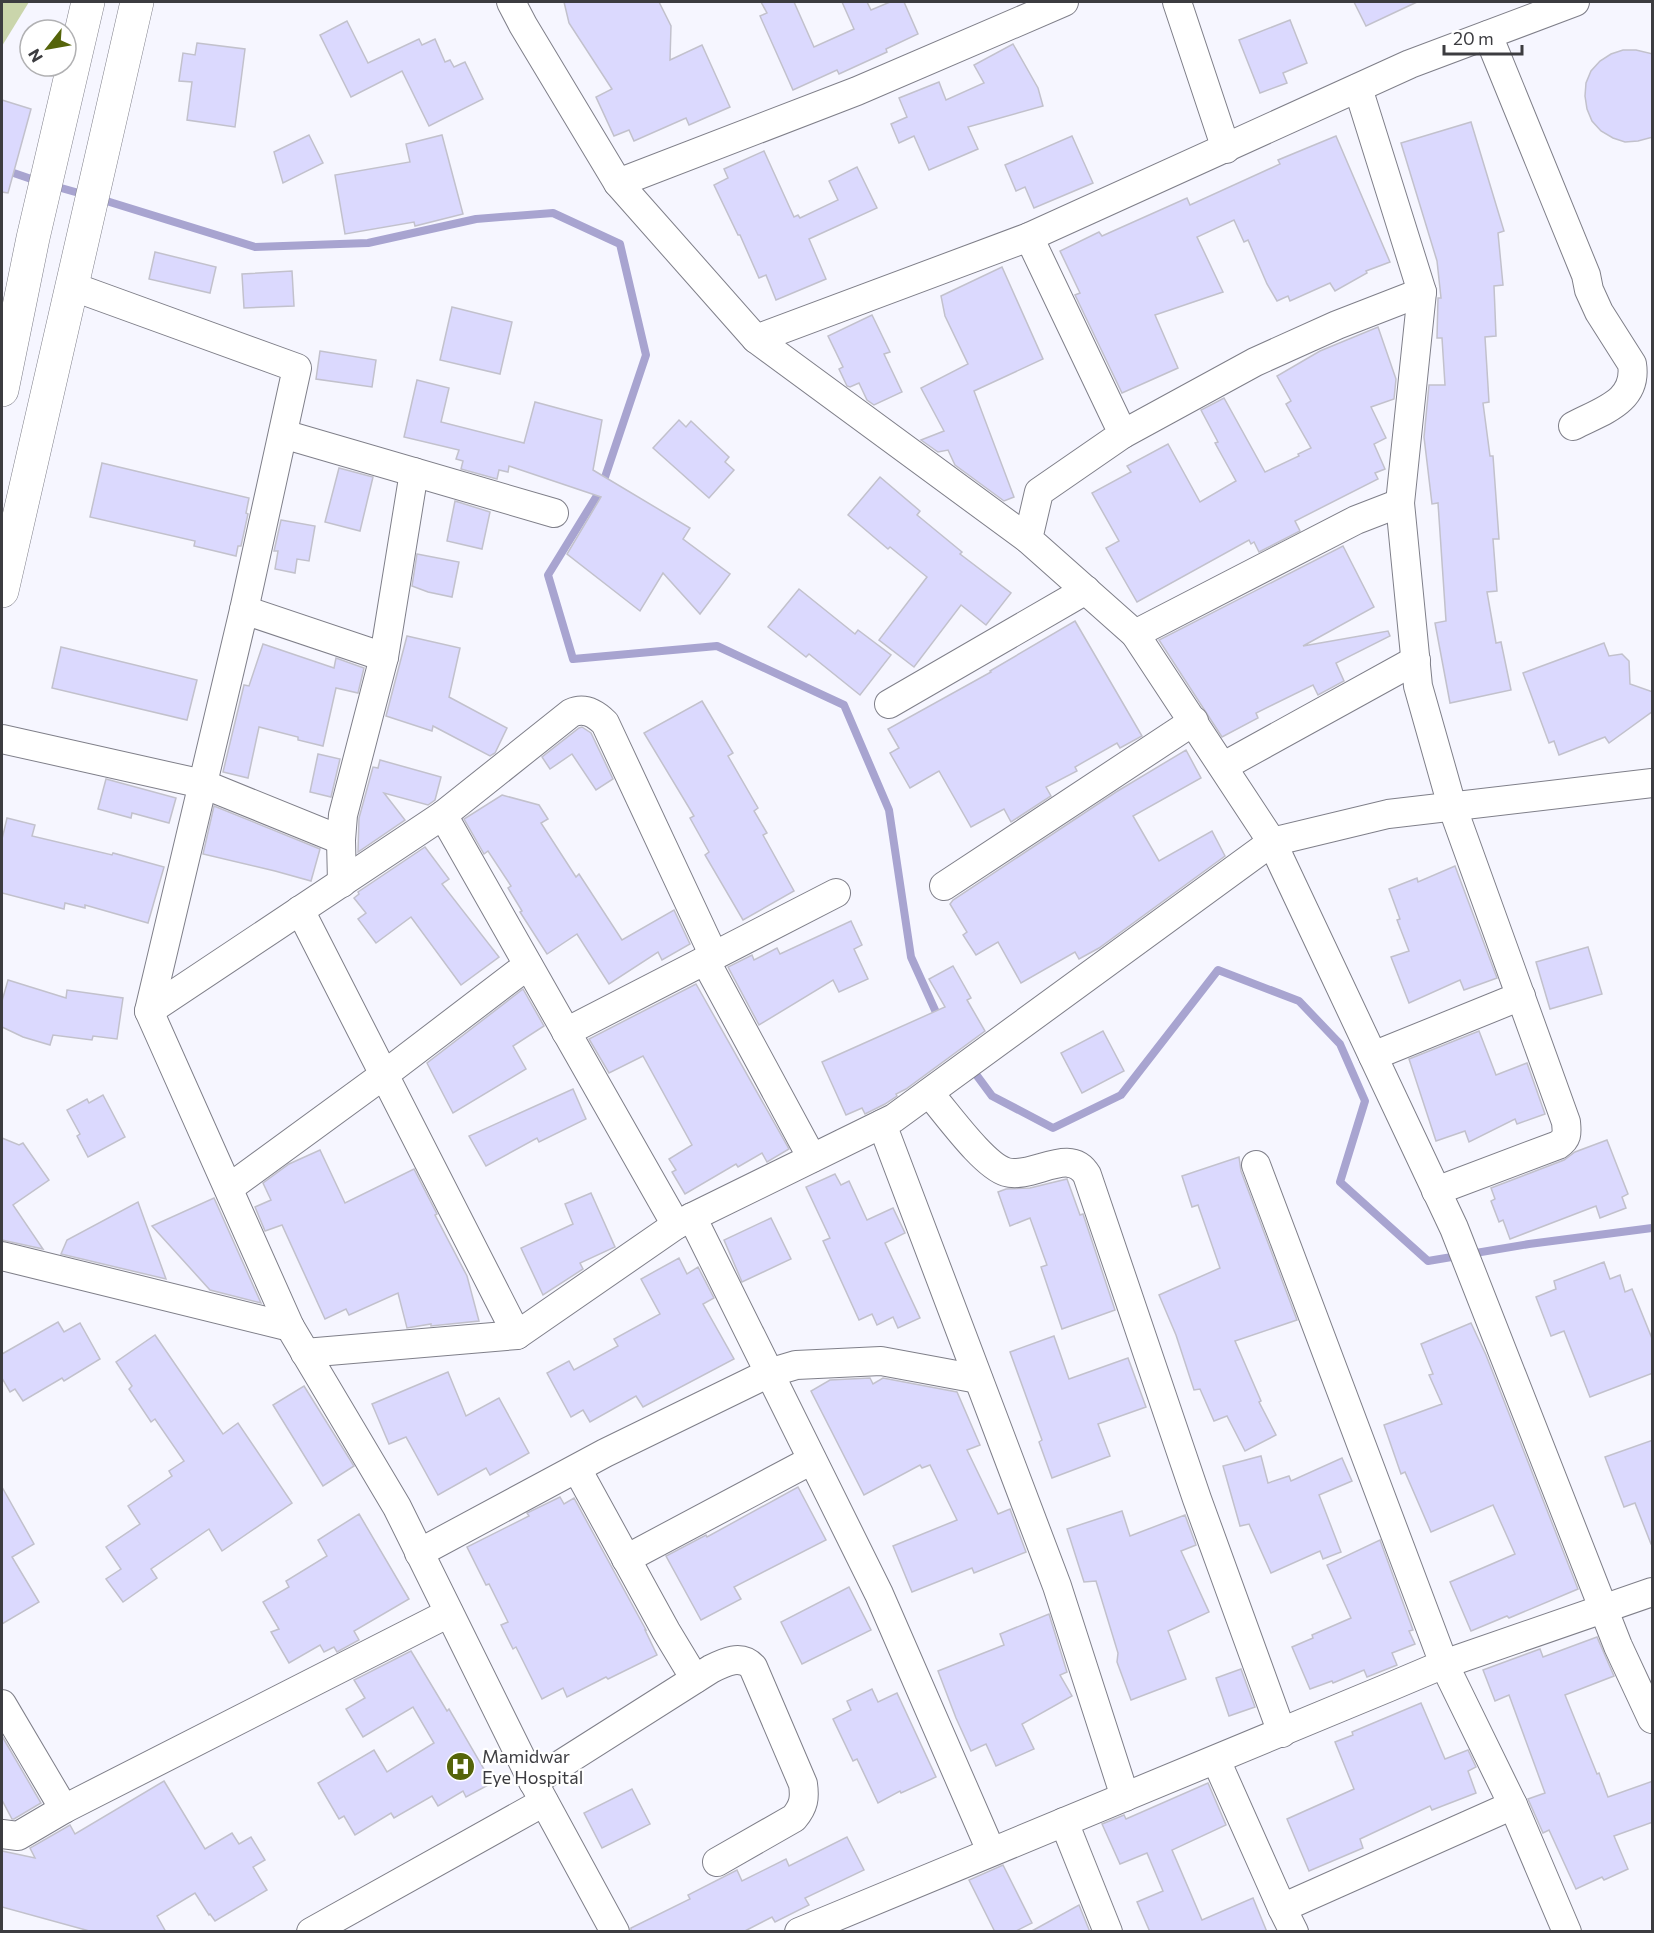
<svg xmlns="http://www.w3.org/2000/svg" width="1654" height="1933" font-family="Commissioner,sans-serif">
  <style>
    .green { fill: #cad5ab }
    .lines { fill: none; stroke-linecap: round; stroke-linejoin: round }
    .stream { stroke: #a8a4d0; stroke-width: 8 }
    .building { fill: #dbd9fe; stroke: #c2c1cc; stroke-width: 1.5 }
    .street-casing { stroke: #7f7f89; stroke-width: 30 }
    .highway-casing { stroke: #7f7f89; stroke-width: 34 }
    .street { stroke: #fff; stroke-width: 28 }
    .highway { stroke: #fff; stroke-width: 33 }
    .labels { text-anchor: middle; stroke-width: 4.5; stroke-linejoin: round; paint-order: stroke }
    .poi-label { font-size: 18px; fill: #3c3c40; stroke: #fff; text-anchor: start }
  </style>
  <rect width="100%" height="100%" fill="#f6f6ff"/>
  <!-- green -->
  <path class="green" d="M2,2H29L2,46Z"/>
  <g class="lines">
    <!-- stream -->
    <g class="stream">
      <path d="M2,169L40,182"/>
      <path d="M54,186L86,195"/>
      <path d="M100,199L255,247L368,243L476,219L553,213L620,244L646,355L601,489L548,575L573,659L717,646L844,705L889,810L911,957L939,1019"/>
      <path d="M972,1069L992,1096L1053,1128L1121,1095L1218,970L1299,1001L1340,1044L1365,1101L1340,1182L1428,1261L1529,1244L1652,1228"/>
    </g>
  </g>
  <!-- building -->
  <g class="building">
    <path d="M564,2H659L671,26L670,60L702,45L730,107L689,125L686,118L634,141L629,130L614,136L596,97L612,89L569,23Z"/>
    <path d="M761,2H794L814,47L854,29L842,2H867L871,10L890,2H904L918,34L886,49L887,52L839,74L837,70L793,90L760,16L767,13Z"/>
    <path d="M1354,2H1417L1366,26Z"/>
    <path d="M1290,20L1307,63L1283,73L1287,83L1260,93L1239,40Z"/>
    <path d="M347,21L368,63L419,39L422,45L435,39L445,62L450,60L454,67L465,62L483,99L429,126L402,71L351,97L320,35Z"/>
    <path d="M197,43L245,49L235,127L187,120L192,82L179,81L183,53L195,55Z"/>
    <path d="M1013,44L1038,88L1043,106L968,127L978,149L929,170L914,136L899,143L891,124L907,117L899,98L939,82L946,100L984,83L974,65Z"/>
    <path d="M1623,50H1636L1653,54V137L1638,141L1625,142L1613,138L1601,131L1592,121L1587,109L1585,96L1586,83L1591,71L1600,61L1611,54Z"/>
    <path d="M2,100L31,109L8,193L2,192Z"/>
    <path d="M1471,122L1504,231L1498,233L1503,285L1494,286L1496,336L1485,337L1489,402L1483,403L1490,456H1493L1499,539H1493L1497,591L1487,592L1496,643L1501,642L1511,690L1450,703L1435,623L1446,621L1438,503L1432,504L1424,437L1429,385H1445L1442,338H1437L1438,298H1441L1437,261L1401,143Z"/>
    <path d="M309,135L323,163L283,183L274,152Z"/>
    <path d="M442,135L463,214L415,226L414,222L345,234L335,175L410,162L406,144Z"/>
    <path d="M1072,136L1093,183L1034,208L1025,187L1016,191L1005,165Z"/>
    <path d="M1336,136L1390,262L1366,271L1367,273L1335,291L1330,283L1290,301L1288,296L1277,301L1267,284L1248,240L1244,242L1234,220L1197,237L1223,292L1155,315L1178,368L1122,393L1075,295L1080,293L1060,251L1099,232L1102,236L1187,198L1190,205L1280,164L1278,160Z"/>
    <path d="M764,151L794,217L798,215L800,218L838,200L829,181L857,167L877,208L809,239L826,279L776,300L766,275L759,278L740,235H738L714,185L728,178L724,169Z"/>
    <path d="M155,252L216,267L210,293L149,279Z"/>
    <path d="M1002,267L1043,359L974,391L1014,497L1004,501L955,465L948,450L938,452L921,440L944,431L921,388L968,364L945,316L941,296Z"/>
    <path d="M292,271L294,306L244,308L242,274Z"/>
    <path d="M452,307L512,322L500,374L440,360Z"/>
    <path d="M872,315L890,352L884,354L902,392L874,405L867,400L859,383L850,387L847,386L839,369L843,367L828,336Z"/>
    <path d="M1378,327L1396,379L1394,399L1371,407L1386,438L1374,444L1385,469L1375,473L1378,479L1295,521L1300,531L1259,552L1254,542L1251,544L1249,540L1137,602L1106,548L1119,541L1092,493L1131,472L1127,466L1168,444L1200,502L1236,481L1215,443L1218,442L1201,410L1224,398L1265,472L1299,456L1298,454L1311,448L1286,404L1291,401L1277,376L1320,351Z"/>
    <path d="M320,351L376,360L372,387L316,379Z"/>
    <path d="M417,380L449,388L441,422L524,443L535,402L602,420L593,470L690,528L683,539L730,574L700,614L663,573L640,611L567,554L601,497L509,466L508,472L499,470L497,479L461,469L463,461L456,459L459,450L404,437Z"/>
    <path d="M679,420L686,427L691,421L729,457L725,462L734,470L709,498L653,448Z"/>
    <path d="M102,463L249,498L246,513L248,514L241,546H238L236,556L194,546L195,541L90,517Z"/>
    <path d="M339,468L373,477L360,531L325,522Z"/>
    <path d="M880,477L920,511L917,515L962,552L960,554L1011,593L986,625L961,605L914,667L879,640L927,577L890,547L888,549L848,515Z"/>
    <path d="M455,501L490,512L482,549L447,541Z"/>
    <path d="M281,520L315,526L309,561L297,559L295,573L275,569L278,551H274Z"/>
    <path d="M1343,546L1374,607L1303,646L1388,631L1390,636L1336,663L1344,681L1318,695L1313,685L1256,713L1258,718L1222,737L1159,640Z"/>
    <path d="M417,554L459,562L452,597L428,592L412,586Z"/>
    <path d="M799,589L855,634L858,630L891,655L860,695L809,654L806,657L768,627Z"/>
    <path d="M1075,621L1142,736L1120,748L1117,743L1075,767L1077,771L1046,787L1051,796L1011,822L1004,809L971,827L939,771L910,788L890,753L899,748L888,729L991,672L990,671Z"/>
    <path d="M407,636L460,648L449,697L507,728L495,753L490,756L433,726L432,731L386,716Z"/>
    <path d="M1604,643L1609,656L1622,654L1629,661L1630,684L1653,692V711L1609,743L1605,737L1559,755L1554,741L1549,743L1523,673Z"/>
    <path d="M263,644L334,668L336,658L364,668L358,693L336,688L323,746L298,740V737L259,727L248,778L223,772L244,685L249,686Z"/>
    <path d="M61,647L197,680L187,720L52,688Z"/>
    <path d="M702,701L733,753L728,756L758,808L754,811L767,833L763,835L794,891L743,920L705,855L709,852L690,818L694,816L644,733Z"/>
    <path d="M582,727L591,733L613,779L596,790L572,754L550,769L542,757L579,728Z"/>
    <path d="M1186,750L1201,778L1133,816L1159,861L1212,831L1225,856L1099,948L1079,959L1075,952L1021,983L998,942L976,955L963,935L967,932L950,904L953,900L1116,792Z"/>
    <path d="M318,754L340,759L331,797L310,792Z"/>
    <path d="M380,760L441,777L435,800L428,805L384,793L405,820L358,852L359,818L373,767L378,768Z"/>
    <path d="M106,779L176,798L169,823L132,813L131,818L98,809Z"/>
    <path d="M502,795L539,805L548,819L541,823L576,877L579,874L622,940L674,910L690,944L662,960L658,952L609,984L577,934L547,954L520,912L522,911L508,888L511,886L488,851L484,854L464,819Z"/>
    <path d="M214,806L320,849L311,881L275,871L203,854Z"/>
    <path d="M7,818L35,825L32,836L112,855L113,853L164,867L148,923L85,905V908L65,903L64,909L2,893V839Z"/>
    <path d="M425,847L449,879L442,884L499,957L461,985L411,917L376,943L358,919L366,913L354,898L359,894L358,892Z"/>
    <path d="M1455,866L1497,978L1464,990L1460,980L1409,1003L1391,957L1409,951L1397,920L1400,919L1389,889L1417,878L1418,882Z"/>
    <path d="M851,921L862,945L854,949L868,979L839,992L833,980L759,1025L728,967L752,955L754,960L777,948L780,954Z"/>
    <path d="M1588,947L1602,994L1550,1009L1536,962Z"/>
    <path d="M953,966L971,998L967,1000L985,1031L906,1089L896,1094L897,1096L885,1104L865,1114L862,1108L846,1115L822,1062L945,1007L929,979Z"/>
    <path d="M8,980L66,998L67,990L123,998L117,1039L93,1036L92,1040L53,1035L50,1045L23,1037L2,1027V1001Z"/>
    <path d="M696,984L789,1149L767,1162L762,1153L738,1167L736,1164L685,1194L672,1172L676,1170L669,1159L692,1145L643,1056L609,1073L589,1039Z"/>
    <path d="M523,989L544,1026L513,1046L526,1069L453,1113L427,1063Z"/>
    <path d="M1103,1031L1124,1071L1082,1093L1061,1053Z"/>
    <path d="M1479,1031L1496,1075L1527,1063L1545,1114L1517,1124L1515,1119L1469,1142L1465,1131L1436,1141L1409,1059Z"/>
    <path d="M573,1089L586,1119L539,1142L537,1138L486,1166L469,1136Z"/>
    <path d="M103,1095L125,1137L88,1157L77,1136L80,1134L67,1110L87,1099L89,1103Z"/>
    <path d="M2,1138L19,1145L23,1143L49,1180L13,1205L43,1249L2,1240Z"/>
    <path d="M1607,1140L1628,1194L1622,1197L1626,1208L1600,1218L1596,1206L1510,1239L1503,1220L1499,1222L1491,1201L1495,1199L1491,1188L1564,1160L1575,1152Z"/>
    <path d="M320,1150L345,1203L414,1169L437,1214L435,1215L467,1276L479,1321L431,1326V1324L407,1328L398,1293L349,1315L346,1309L325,1319L282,1225L265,1231L255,1207L271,1200L263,1183L289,1164Z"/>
    <path d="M1239,1157L1241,1171L1297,1320L1235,1341L1261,1401L1259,1402L1276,1435L1245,1451L1227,1416L1214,1421L1200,1389L1194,1390L1176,1335L1159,1295L1220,1268L1198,1205L1192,1207L1182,1176Z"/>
    <path d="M835,1174L841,1185L849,1181L867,1220L893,1208L905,1233L885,1243L920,1318L898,1328L893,1317L877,1325L872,1314L859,1320L823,1241L830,1238L806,1187Z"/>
    <path d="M1067,1179L1080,1215L1083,1214L1115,1310L1062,1329L1041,1267L1047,1265L1030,1218L1010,1226L998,1192L1006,1189L1030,1188Z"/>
    <path d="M591,1193L615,1247L580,1263L583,1269L543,1295L521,1248L573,1224L565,1204Z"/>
    <path d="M214,1198L261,1303L210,1290L152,1226Z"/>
    <path d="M138,1202L166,1279L61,1254L67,1240Z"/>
    <path d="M771,1218L791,1259L742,1282L724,1240Z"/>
    <path d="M679,1258L687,1274L698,1267L714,1298L703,1304L734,1359L643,1407L636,1396L590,1422L583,1410L571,1417L547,1373L569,1361L574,1370L618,1346L614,1339L660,1314L641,1279Z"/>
    <path d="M1604,1262L1610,1279L1620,1275L1625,1292L1632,1289L1653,1341V1373L1590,1397L1564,1331L1551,1336L1536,1297L1556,1289L1554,1281Z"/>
    <path d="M58,1322L64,1332L80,1323L100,1359L64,1381L62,1378L23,1401L15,1389L10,1392L2,1378V1354Z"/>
    <path d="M1471,1323L1486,1355L1578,1589L1509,1618L1507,1616L1471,1631L1450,1582L1515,1554L1493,1505L1431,1532L1405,1472L1401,1474L1384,1425L1442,1404L1429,1375L1433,1374L1421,1344Z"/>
    <path d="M155,1335L223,1434L238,1423L292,1503L222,1551L209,1529L151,1569L157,1578L123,1602L106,1579L121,1569L106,1547L140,1524L128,1506L172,1476L169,1471L184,1461L155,1419L151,1422L129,1389L132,1386L116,1362Z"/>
    <path d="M1054,1336L1069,1379L1128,1358L1146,1407L1098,1424L1110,1456L1052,1478L1039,1442L1042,1440L1010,1352Z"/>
    <path d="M448,1372L466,1416L499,1398L529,1453L490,1475L486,1468L438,1495L406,1437L389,1444L372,1404Z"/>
    <path d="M870,1378L873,1384L883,1378L957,1392L980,1445L967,1450L998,1514L1010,1509L1026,1552L974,1573L972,1568L912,1592L893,1546L957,1520L930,1465L922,1468L920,1465L864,1495L811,1391L830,1380Z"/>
    <path d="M304,1386L354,1466L323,1486L273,1405Z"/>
    <path d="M1653,1440V1544H1651L1635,1503L1624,1507L1605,1457Z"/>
    <path d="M1261,1456L1268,1483L1289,1476L1291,1481L1342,1458L1352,1481L1319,1495L1341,1552L1323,1559L1320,1551L1271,1573L1249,1524L1240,1526L1223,1466Z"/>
    <path d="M2,1487L34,1544L12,1557L39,1602L2,1624Z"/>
    <path d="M798,1487L826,1540L734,1587L741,1599L701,1620L666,1556L706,1535L707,1537Z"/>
    <path d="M560,1497L564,1504L574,1498L646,1630H645L657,1655L608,1679L606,1677L567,1697L563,1688L542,1699L516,1647L513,1649L501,1625L508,1622L489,1584L486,1585L467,1547L529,1516L527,1513Z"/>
    <path d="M1122,1511L1130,1536L1185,1515L1196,1545L1181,1551L1209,1612L1168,1631L1186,1679L1131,1700L1117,1662L1118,1653L1096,1581L1084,1582L1067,1529Z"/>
    <path d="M359,1514L409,1599L354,1631L359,1640L337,1652L334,1647L324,1652L320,1645L289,1663L271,1632L279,1629L263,1602L289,1587L286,1581L327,1556L318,1540Z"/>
    <path d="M1380,1540L1413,1630L1409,1631L1415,1644L1392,1653L1397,1665L1367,1677L1364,1670L1333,1683L1332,1681L1310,1689L1292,1647L1313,1638L1312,1635L1351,1618L1327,1565Z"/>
    <path d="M849,1587L871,1630L802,1664L781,1622Z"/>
    <path d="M1049,1614L1067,1672L1060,1675L1072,1696L1022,1724L1034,1749L996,1766L986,1744L971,1751L956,1718L938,1671L1004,1645L1000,1634Z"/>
    <path d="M1597,1637L1614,1676L1565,1695L1597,1774L1599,1773L1608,1797L1653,1781V1822L1614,1836L1628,1869L1604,1880L1602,1877L1576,1889L1549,1830L1543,1833L1528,1799L1545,1793L1509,1695L1495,1701L1483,1670L1540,1649L1543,1657Z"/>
    <path d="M411,1651L447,1711L449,1709L492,1783L466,1797L463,1791L438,1806L432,1796L394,1818L391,1813L355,1835L344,1816L339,1819L318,1783L374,1750L387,1772L434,1743L413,1707L363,1737L346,1709L365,1698L354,1680Z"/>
    <path d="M1241,1669L1255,1707L1229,1716L1216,1678Z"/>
    <path d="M872,1689L878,1702L897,1693L936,1777L901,1793L900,1791L878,1803L857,1759L853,1761L833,1719L851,1710L847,1701Z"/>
    <path d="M1421,1703L1445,1759L1468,1750L1476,1767L1468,1771L1476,1793L1432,1810L1430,1806L1360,1839L1363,1848L1309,1871L1287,1819L1354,1789L1335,1742L1353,1735L1352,1732Z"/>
    <path d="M2,1736L41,1803L14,1819H12L2,1800Z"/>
    <path d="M164,1781L205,1849L232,1833L239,1844L251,1837L265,1860L253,1867L267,1890L215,1921L210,1914L209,1915L195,1893L157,1916L166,1932H93L2,1907V1851L35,1858L30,1848L70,1825L75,1834Z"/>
    <path d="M1208,1783L1226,1825L1172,1850L1202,1920L1253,1898L1267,1932H1150L1137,1902L1163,1891L1147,1853L1120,1864L1102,1824L1124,1815L1126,1819Z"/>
    <path d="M632,1789L650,1824L602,1848L584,1813Z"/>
    <path d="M847,1837L864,1870L805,1898L809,1905L775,1922L772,1917L743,1932H631V1928L690,1899L688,1895L737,1870L742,1881L786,1859L789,1866Z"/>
    <path d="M1003,1865L1032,1923L1014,1932H995L969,1880Z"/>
    <path d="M1079,1905L1090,1932H1030Z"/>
  </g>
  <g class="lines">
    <defs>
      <g id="street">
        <path d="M511,2L523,25L618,183L756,339L1029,237L1123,434L1039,492L1028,539L1135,634L1272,842L1388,814L1652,783"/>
        <path d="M1177,2L1226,149"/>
        <path d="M1488,35L1586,275L1589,290L1599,312L1632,364C1638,402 1601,411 1573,426"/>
        <path d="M1358,88L1422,292L1400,503L1418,686L1452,806L1566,1122C1567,1133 1568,1138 1558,1145L1436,1191"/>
        <path d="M618,183L857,91L1064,2"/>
        <path d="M1029,237L1410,64L1575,2"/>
        <path d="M71,286L297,368L244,610L149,1011L290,1327"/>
        <path d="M756,339L1028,539"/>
        <path d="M283,434L554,513"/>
        <path d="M1123,434L1255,362L1337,325L1422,292"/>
        <path d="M244,610L384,657"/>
        <path d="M1135,634L1356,520L1400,503"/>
        <path d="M889,704L1086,590"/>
        <path d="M2,739L203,784L341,840"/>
        <path d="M1224,766L1416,660"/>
        <path d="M443,815L571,713C584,707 595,713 605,723L714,956"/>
        <path d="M342,883L341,840L343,815L384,657L414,472"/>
        <path d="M944,886L1194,721"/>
        <path d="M300,910L517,1335"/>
        <path d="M705,960L812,1158"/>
        <path d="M149,1011L443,815L676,1225"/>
        <path d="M566,1032L836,893"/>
        <path d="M1373,1056L1521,996"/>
        <path d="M929,1093C946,1112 983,1165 1006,1172C1032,1180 1070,1145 1087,1175L1197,1499L1282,1733"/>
        <path d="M882,1124L1057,1586L1125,1797"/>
        <path d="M229,1188L385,1074L528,965"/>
        <path d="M692,1217L879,1594L991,1851"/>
        <path d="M2,1256L290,1327L397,1507L528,1772L615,1932"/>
        <path d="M305,1353L517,1335L676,1225L894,1118L1272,842L1454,1228L1618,1646L1652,1719"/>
        <path d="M577,1469L666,1631L695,1679"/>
        <path d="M419,1553L605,1453L769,1373L796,1365L881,1361L978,1379"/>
        <path d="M626,1559L812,1460"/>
        <path d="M2,1704L64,1809"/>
        <path d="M1216,1760L1282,1908"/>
        <path d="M533,1782L711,1669C725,1662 741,1654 753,1667L803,1784C805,1798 804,1806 794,1818L717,1862"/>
        <path d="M1513,1805L1567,1932"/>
        <path d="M1064,1822L1108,1932"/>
        <path d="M2,1834L18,1836L64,1809L449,1613"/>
        <path d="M311,1932L544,1802"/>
        <path d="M799,1932C1014,1841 1230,1755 1444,1664L1256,1165"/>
        <path d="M1294,1932L1282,1908L1513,1805L1444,1664L1652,1592"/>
      </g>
      <g id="highway">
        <path d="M2,390L33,238L88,2"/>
        <path d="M2,591L137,2"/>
      </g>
    </defs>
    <!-- street casing -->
    <use href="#street" class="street-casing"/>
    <!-- highway casing -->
    <use href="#highway" class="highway-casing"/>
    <!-- street -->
    <use href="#street" class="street"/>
    <!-- highway -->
    <use href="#highway" class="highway"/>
  </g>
  <!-- icons -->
  <defs>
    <symbol id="hospital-disc" viewBox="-11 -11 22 22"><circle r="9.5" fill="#55640a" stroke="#fff"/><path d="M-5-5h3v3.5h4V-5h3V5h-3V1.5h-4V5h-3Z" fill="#fff"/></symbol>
  </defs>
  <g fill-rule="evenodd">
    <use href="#hospital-disc" x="444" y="1750" width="33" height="33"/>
  </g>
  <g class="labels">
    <!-- poi labels -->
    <g class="poi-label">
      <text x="482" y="1763">Mamidwar<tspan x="482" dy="21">Eye Hospital</tspan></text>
    </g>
  </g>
  <!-- border -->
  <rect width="1654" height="1933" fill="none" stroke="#3c3c40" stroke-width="6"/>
  <!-- north arrow -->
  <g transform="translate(48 48) rotate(239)"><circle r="28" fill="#ffffff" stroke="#b1b1b3" stroke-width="1.5"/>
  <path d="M0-4.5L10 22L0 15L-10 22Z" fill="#55640a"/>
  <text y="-9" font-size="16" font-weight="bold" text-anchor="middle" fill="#3c3c40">N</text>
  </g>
  <!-- scale -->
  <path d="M1444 45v9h78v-9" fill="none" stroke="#3c3c40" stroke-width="3"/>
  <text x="1453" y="45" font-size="18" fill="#3c3c40" stroke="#ffffff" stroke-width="4.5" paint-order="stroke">20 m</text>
</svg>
